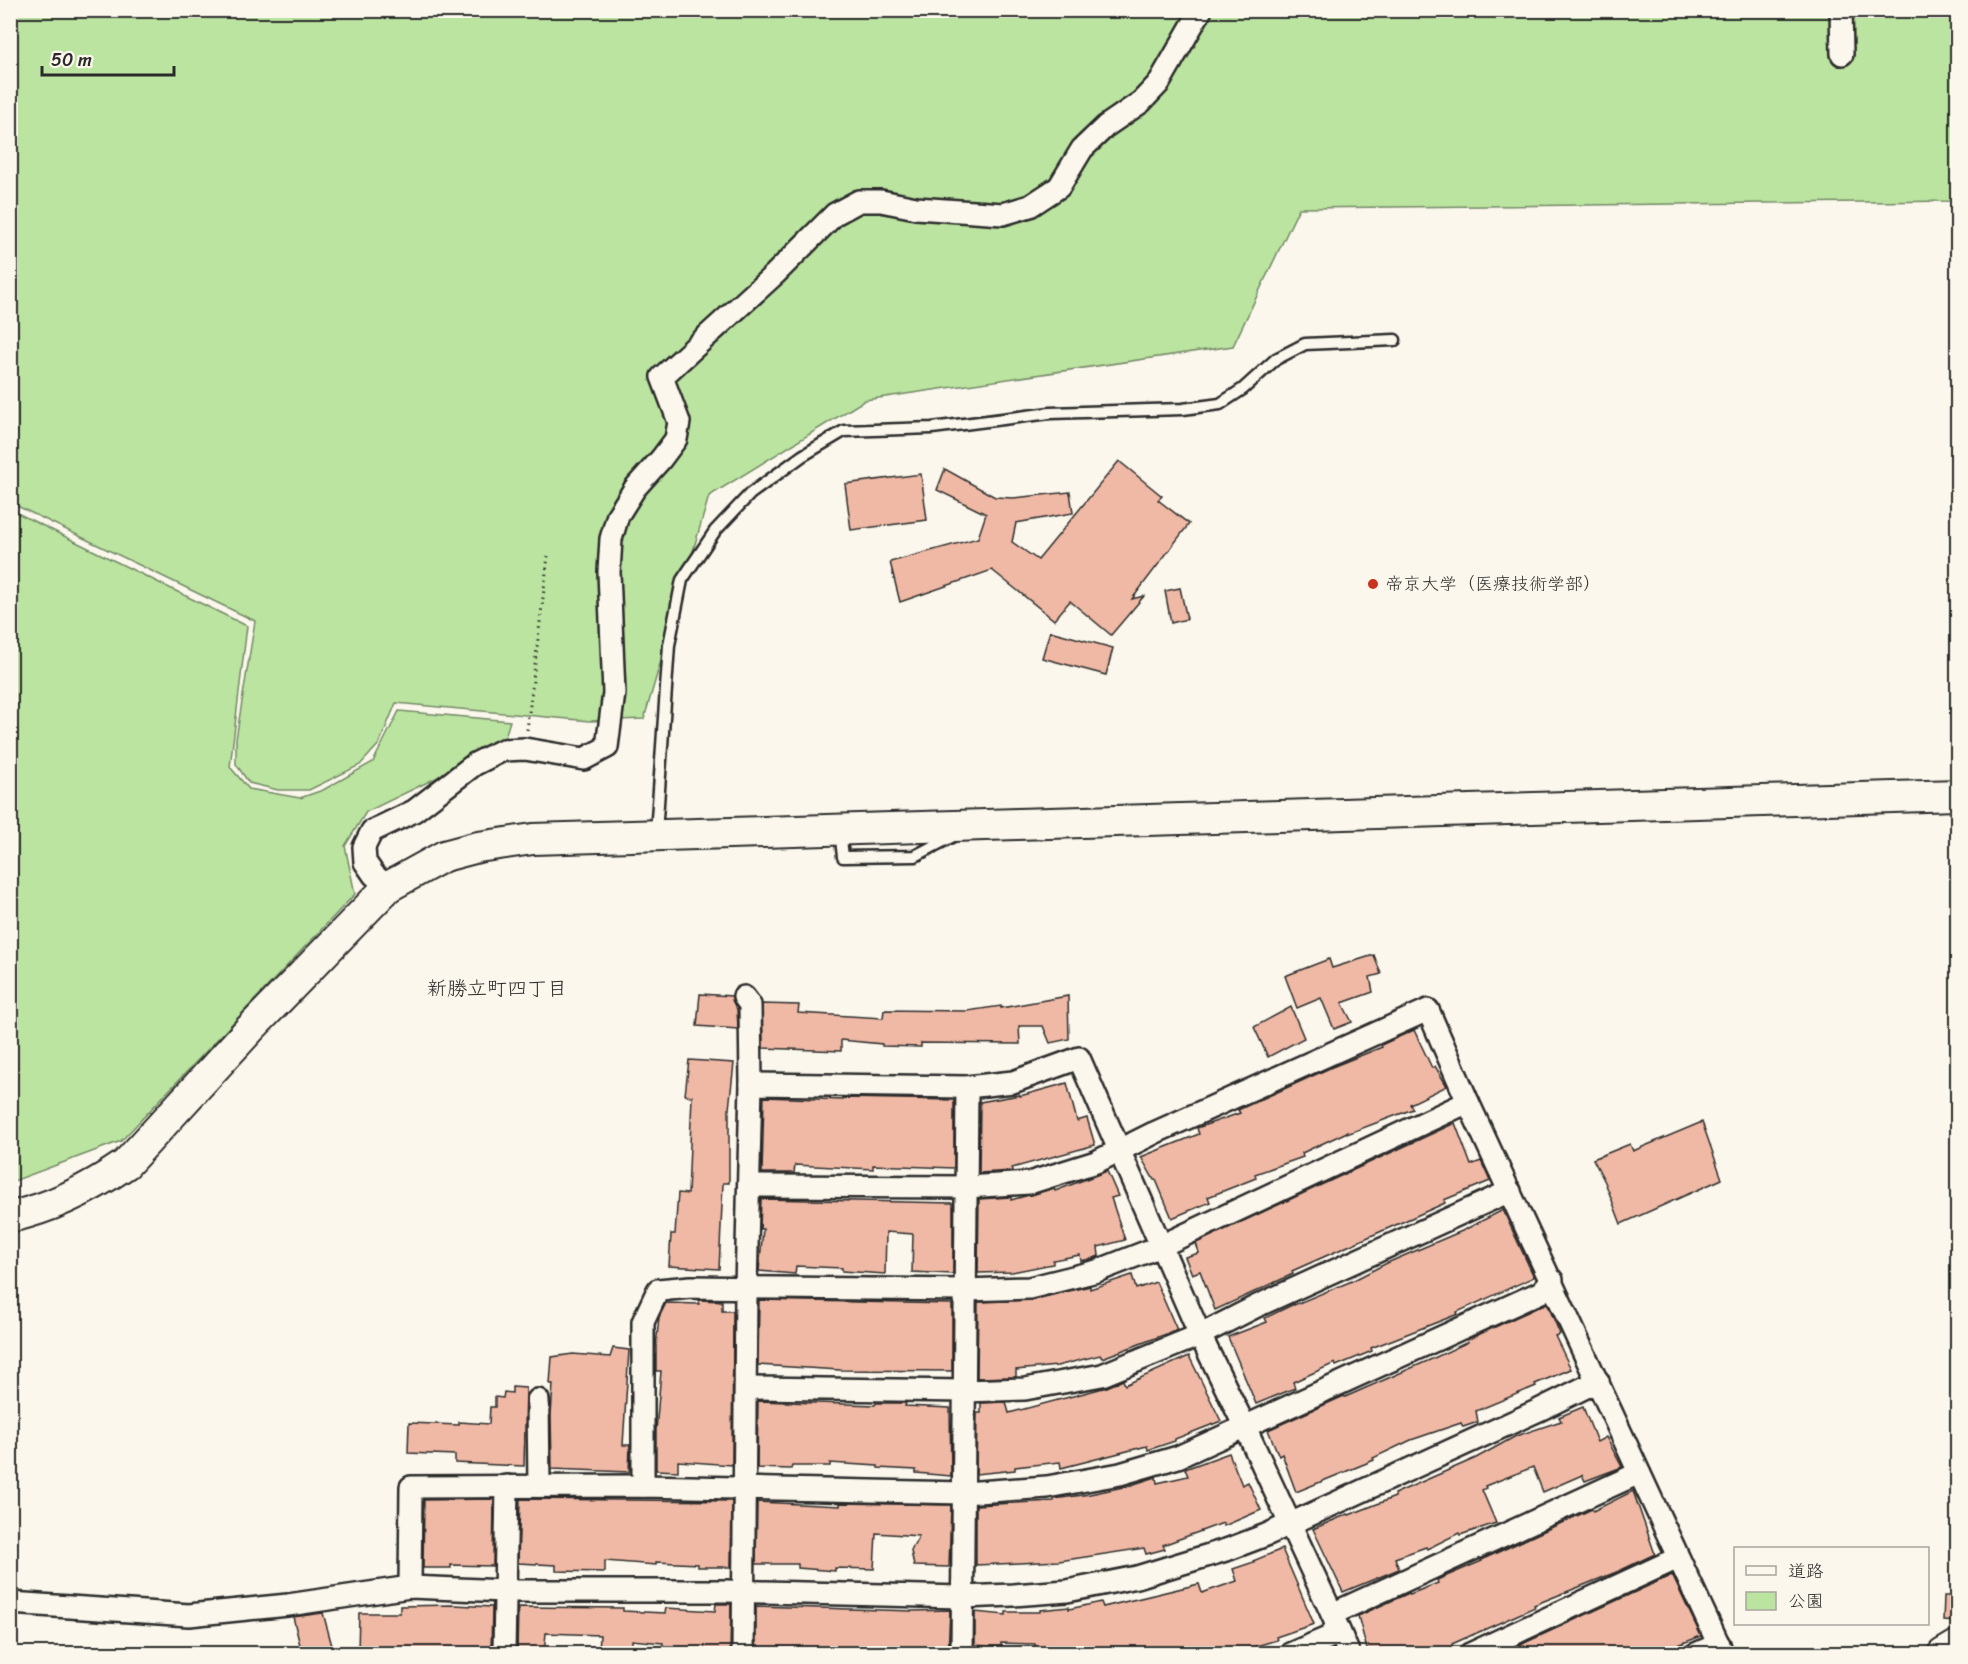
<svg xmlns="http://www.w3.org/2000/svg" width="1968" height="1664" font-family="Sriracha,'Klee One',sans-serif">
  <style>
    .green { fill: #bbe4a0; stroke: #738866; stroke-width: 1.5 }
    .building { fill: #f0b9a5; stroke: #2b2b2b; stroke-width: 1.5 }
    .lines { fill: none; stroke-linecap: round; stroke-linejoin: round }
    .lane-casing { stroke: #2b2b2b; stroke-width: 15 }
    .street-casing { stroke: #2b2b2b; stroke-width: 26 }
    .secondary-casing { stroke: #2b2b2b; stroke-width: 34 }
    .path { stroke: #2b2b2b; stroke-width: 3; stroke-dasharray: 1.5 4.5; stroke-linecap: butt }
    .lane { stroke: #fbf7ec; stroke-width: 10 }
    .street { stroke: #fbf7ec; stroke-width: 21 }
    .secondary { stroke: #fbf7ec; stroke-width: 30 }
    .poi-dot { fill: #c8321e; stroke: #fbf7ec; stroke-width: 2 }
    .labels { text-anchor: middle; stroke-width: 6; stroke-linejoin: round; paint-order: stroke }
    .poi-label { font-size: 18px; fill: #2b2b2b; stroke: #fbf7ec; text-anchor: start }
    .neighbourhood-label { font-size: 20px; fill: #2b2b2b; stroke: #fbf7ec }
  </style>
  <rect width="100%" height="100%" fill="#fbf7ec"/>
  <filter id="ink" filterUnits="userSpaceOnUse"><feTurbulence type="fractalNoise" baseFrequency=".0167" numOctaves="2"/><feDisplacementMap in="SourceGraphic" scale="12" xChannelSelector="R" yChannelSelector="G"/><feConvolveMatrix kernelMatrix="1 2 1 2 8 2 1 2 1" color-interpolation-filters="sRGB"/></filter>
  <g filter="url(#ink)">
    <!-- green -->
    <g class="green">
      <path d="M10,11H1957V201L1299,208L1233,346L865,400L709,496L644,719L590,721L396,703L379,744L360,765L309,790H278L249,783L236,764V739L255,621L11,503Z"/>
      <path d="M11,510L247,626L230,767L249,789L300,798L323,790L373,762L399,711L510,721L505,737L438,777L366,812L345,846L355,894L121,1141L11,1182Z"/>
    </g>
    <!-- building -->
    <g class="building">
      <path d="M1119,461L1162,496L1158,500L1189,524L1132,599L1144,596L1111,635L1070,601L1054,620L992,570L900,602L890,562L978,538L986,514L937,490L945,469L995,497L1013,498L1070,492L1073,513L1016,523L1012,542L1038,560Z"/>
      <path d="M921,474L927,520L851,530L845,484Z"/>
      <path d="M1180,588L1187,619L1171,623L1165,591Z"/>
      <path d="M1050,631L1113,648L1106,675L1042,658Z"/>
      <path d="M1374,955L1381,974L1370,977L1373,992L1342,1003L1352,1022L1334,1029L1321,998L1297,1008L1285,976L1329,959L1332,968Z"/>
      <path d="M700,994L732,996L734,1004L737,1009L738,1029L697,1026Z"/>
      <path d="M1068,996L1069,1039L1050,1043L1043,1026H1019L1020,1044L921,1043V1047L882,1046V1044L841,1040V1051L763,1048L762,1004L799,1005L798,1013L883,1018L884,1010L967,1011L1001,1006V1008Z"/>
      <path d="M1291,1007L1304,1038L1268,1057L1254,1027Z"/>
      <path d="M1414,1030L1432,1068L1435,1066L1447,1086L1410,1104L1413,1109L1347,1134V1132L1302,1153L1303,1157L1255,1174L1256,1178L1208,1197L1210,1202L1172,1218L1156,1180H1154L1141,1157L1199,1134L1197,1128L1240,1113L1238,1110L1332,1067L1382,1047L1381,1045Z"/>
      <path d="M689,1060L734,1063L729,1109V1183H723L719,1269L669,1266L671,1234H675L678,1193L688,1194L692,1096L685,1095Z"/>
      <path d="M1067,1083L1077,1121L1087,1118L1095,1145L1012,1168V1171L979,1173L980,1102L1020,1095V1096Z"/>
      <path d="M764,1097L843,1100V1098L954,1100V1168L873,1165V1169L795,1165L794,1173H762Z"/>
      <path d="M1702,1122L1722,1179L1621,1224L1605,1182L1593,1159L1630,1144L1633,1151Z"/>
      <path d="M1455,1123L1471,1165L1481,1161L1490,1181L1444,1200L1445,1203L1292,1271L1293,1274L1215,1310L1200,1271L1192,1274L1185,1257L1199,1253L1196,1243Z"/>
      <path d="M1107,1171L1118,1196L1111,1198L1125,1240L1098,1247L1099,1256L1094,1258L1081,1261L1080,1255L1053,1260V1264L1012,1272L978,1273L979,1199L1011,1197V1200L1054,1188L1055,1191Z"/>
      <path d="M761,1199L953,1203V1274L912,1272L913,1234L886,1232L885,1274L842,1271V1268L796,1266L795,1274L759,1271L763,1229H760Z"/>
      <path d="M1503,1210L1534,1277L1457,1312L1458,1314L1371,1348L1372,1351L1336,1366L1335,1363L1293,1382L1295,1388L1256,1404L1228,1337L1267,1322L1265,1318L1294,1304V1305L1352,1281L1387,1263L1462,1231Z"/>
      <path d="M1132,1275L1136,1289L1156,1282L1177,1330L1102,1358L1100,1355L1057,1366L1016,1370V1377L977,1378L978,1302L1032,1300L1090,1286V1289Z"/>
      <path d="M699,1300L722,1301V1311H733L732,1465L678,1461V1471L656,1470V1431L661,1371H656V1347L659,1317L666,1303L699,1304Z"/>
      <path d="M759,1300L952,1304V1371L840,1370L758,1365Z"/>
      <path d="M1547,1303L1560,1334L1555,1336L1571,1369L1535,1384L1536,1386L1476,1411L1478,1422L1463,1427L1461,1423L1411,1440L1373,1458L1374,1460L1296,1492L1282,1454L1279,1456L1268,1430L1344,1396L1345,1397L1432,1359L1468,1342L1467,1340Z"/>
      <path d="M613,1348L629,1350L623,1445H630L629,1472L552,1469L551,1416L553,1384H550L552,1357L573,1354L610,1357Z"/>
      <path d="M1189,1356L1221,1421L1175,1439V1441L1148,1450L1147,1446L1061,1468L1060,1462L1015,1467V1470L976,1474L977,1413H981V1403L1006,1402L1009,1413L1107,1387L1123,1380L1125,1385Z"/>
      <path d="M512,1387L526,1388L524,1466L455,1463V1455L408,1453L409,1423L459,1425V1422L489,1424L490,1407H495V1397L503,1398L504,1392L512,1393Z"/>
      <path d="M758,1401L875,1405L876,1403H906L905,1406L950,1408L951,1476L916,1473V1470L878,1468V1466L830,1463V1466H792L791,1469L757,1468Z"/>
      <path d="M1583,1407L1597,1442L1606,1437L1622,1467L1585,1481L1582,1475L1543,1492L1533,1467L1485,1486L1486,1488L1482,1490L1496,1523L1460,1535L1459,1533L1427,1549L1426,1547L1395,1558L1399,1569L1343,1592L1313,1529L1348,1514L1349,1515L1395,1497L1394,1494L1476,1458L1516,1436L1561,1421L1559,1417Z"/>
      <path d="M1229,1453L1242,1485L1248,1482L1261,1510L1224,1526L1223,1523L1163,1545L1165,1549L1146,1554L1144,1548L1059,1561L976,1565V1505L1054,1501V1499L1090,1494L1128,1486L1156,1477L1157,1483L1188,1476L1185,1469Z"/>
      <path d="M1633,1491L1655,1554L1619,1571L1534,1605L1535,1607L1452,1644L1453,1647L1439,1653H1368L1358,1616L1409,1593L1410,1594L1438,1583L1437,1580L1482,1561L1481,1560L1592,1509L1593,1511Z"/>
      <path d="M494,1499L493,1566L451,1565V1568H423L424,1500Z"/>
      <path d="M520,1499L732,1501L731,1567H698V1564L656,1562V1565L605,1561V1572L556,1571V1565L518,1563Z"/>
      <path d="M757,1502L840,1506V1503L951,1505L949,1567L914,1566L911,1551L919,1536L876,1533L874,1569L835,1568V1571L798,1568V1564H756Z"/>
      <path d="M1282,1549L1314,1624L1276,1637L1277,1640L1239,1651L1240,1653H1035V1644L1001,1643V1648L975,1645V1612L1006,1615V1612H1040V1610L1069,1607V1609L1101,1602L1103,1607L1199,1584L1202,1593L1237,1581L1233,1569L1254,1562L1253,1561Z"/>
      <path d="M1672,1575L1701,1636L1665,1650L1667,1653H1503Z"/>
      <path d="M1944,1596H1958V1622L1943,1621Z"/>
      <path d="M716,1604H731L730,1653H662L663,1643L632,1640V1653H599L600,1635L546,1633L544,1653H517L518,1607L623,1608V1611L665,1613L666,1608L715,1611Z"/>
      <path d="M454,1605L492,1607L491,1653H358L359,1613H400V1606Z"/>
      <path d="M756,1606L912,1611L950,1610L948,1653H756Z"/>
      <path d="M323,1613L334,1653H302L293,1617Z"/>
    </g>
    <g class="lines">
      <defs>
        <g id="lane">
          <path d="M840,830L843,857L915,856L955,835"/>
          <path d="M656,833L669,645L682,580L715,531L750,494L802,456L844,431L932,428L1050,413L1183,409L1220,404L1243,389L1276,359L1305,344L1395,340"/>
        </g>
        <g id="street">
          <path d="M1841,10L1842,54"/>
          <path d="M388,887L374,875L365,862L364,847L372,831L414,811L475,764L503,750L525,749L584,759L607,747L614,693L609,572L611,539L618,515L635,488L661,459L676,439L679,422L662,377L775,274L835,214L859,201H881L916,208L1003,214L1030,206L1059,187L1082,149L1106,126L1141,102L1159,83L1201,10"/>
          <path d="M744,997L750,1005L751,1084"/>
          <path d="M750,1186L967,1187L1029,1183L1096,1162L1154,1133L1428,1010L1468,1102L1723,1654"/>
          <path d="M746,1388L965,1391L1025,1389L1102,1375L1200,1335L1257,1306L1510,1191"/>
          <path d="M538,1400L539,1486"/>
          <path d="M643,1486V1322L658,1290L691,1287L965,1290L1029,1288L1097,1271L1161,1246L1468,1102"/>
          <path d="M410,1587L411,1487L643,1486L964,1493L1047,1487L1120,1474L1178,1457L1541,1292L1552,1280"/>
          <path d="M10,1603L189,1615L288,1605L410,1587L505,1591H726L962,1597L1013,1595L1067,1591L1137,1577L1229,1549L1266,1535L1539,1410L1598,1381"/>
          <path d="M504,1654L507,1486"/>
          <path d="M743,1654L746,1288L751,1084L967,1087L1013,1082L1079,1058L1200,1335L1245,1427L1332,1614"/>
          <path d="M962,1654L967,1087"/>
          <path d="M1290,1654L1330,1637L1336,1627"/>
          <path d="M1349,1654L1332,1614L1639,1473"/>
          <path d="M1470,1654L1678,1558"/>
          <path d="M1696,1654L1719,1644"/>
        </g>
        <g id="secondary">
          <path d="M10,1217C52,1208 91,1188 126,1164L250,1029L388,887L444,856L478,847L533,839L1958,795"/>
          <path d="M1943,1654L1958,1645"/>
        </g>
      </defs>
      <!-- lane casing -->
      <use href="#lane" class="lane-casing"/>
      <!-- street casing -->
      <use href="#street" class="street-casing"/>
      <!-- secondary casing -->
      <use href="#secondary" class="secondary-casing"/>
      <!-- path -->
      <path class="path" d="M527,730L548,556"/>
      <!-- lane -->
      <use href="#lane" class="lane"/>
      <!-- street -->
      <use href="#street" class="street"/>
      <!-- secondary -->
      <use href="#secondary" class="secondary"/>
    </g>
  </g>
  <!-- markers -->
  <circle class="poi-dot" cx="1373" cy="584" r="6"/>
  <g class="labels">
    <!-- poi labels -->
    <g class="poi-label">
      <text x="1385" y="590">帝京大学（医療技術学部）</text>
    </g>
    <!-- neighbourhood labels -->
    <g class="neighbourhood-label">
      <text x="497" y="995">新勝立町四丁目</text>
    </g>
  </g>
  <!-- margin -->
  <rect width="1968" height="1664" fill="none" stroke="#fbf7ec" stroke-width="36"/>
  <rect x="18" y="18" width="1932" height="1628" fill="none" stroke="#2b2b2b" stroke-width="2" filter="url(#ink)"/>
  <!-- legend -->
  <rect x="1734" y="1547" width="195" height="78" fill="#fbf7ec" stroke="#a8a59f" stroke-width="1.5"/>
  <rect x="1746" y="1566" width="30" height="9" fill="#fbf7ec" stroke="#a8a59f" stroke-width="1.5"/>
  <text x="1788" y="1577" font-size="18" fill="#2b2b2b">道路</text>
  <rect x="1746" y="1592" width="30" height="18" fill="#bbe4a0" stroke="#a8a59f" stroke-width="1.5"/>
  <text x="1788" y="1607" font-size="18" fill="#2b2b2b">公園</text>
  <!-- scale -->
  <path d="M42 66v9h132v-9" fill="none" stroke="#2b2b2b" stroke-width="3"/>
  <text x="51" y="66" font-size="18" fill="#2b2b2b" stroke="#fbf7ec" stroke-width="4.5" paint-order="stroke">50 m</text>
</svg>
